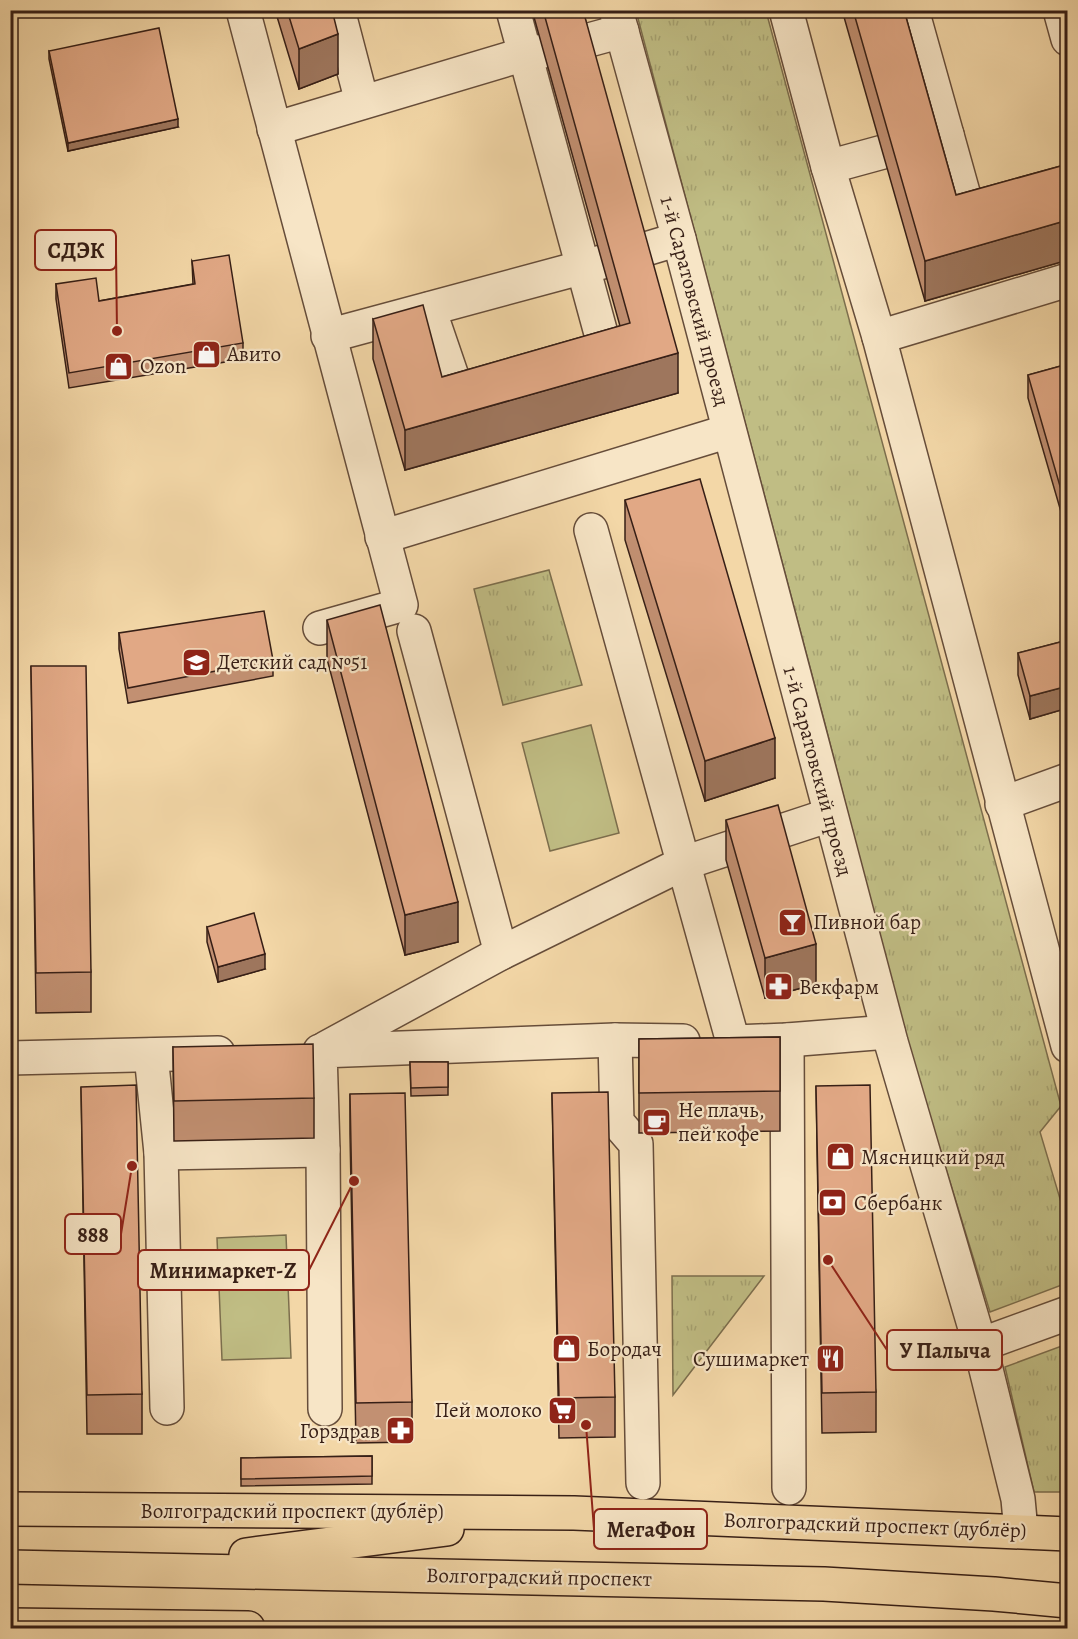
<svg xmlns="http://www.w3.org/2000/svg" width="1078" height="1639" font-family="Alegreya,serif">
  <style>
    .grass { fill: url(#grass-tufts); stroke: #7c6e4d; stroke-width: 1.5 }
    .garden { fill: #c0bd84; stroke: #7c6e4d; stroke-width: 1.5 }
    .lines { fill: none; stroke-linecap: round; stroke-linejoin: round }
    .minor-casing { stroke: #664d3a; stroke-width: 36 }
    .major-casing { stroke: #371f16; stroke-width: 36 }
    .minor { stroke: #f7e5c6; stroke-width: 33 }
    .major { stroke: #f3d7a7; stroke-width: 33 }
    .wall { fill: #c29072; stroke: #371f16; stroke-width: 1.5 }
    .shaded-wall { fill: #9e765d; stroke: #371f16; stroke-width: 1.5 }
    .building { fill: #e1a885; stroke: #371f16; stroke-width: 1.5 }
    .labels { text-anchor: middle; stroke-width: 4.5; stroke-linejoin: round; paint-order: stroke }
    .street-label { font-size: 21px; fill: #371f16; stroke: #f7e5c6 }
    .poi-label { font-size: 21px; fill: #371f16; stroke: #f7e5c6; text-anchor: start }
    .leader { fill: none; stroke: #8f2418; stroke-width: 2 }
    .callout-dot { fill: #8f2418; stroke: #f7e5c6; stroke-width: 2 }
    .callout { fill: #f7e5c6; stroke: #8f2418; stroke-width: 2 }
    .callout-label { font-size: 22px; text-anchor: middle; font-weight: bold; fill: #371f16 }
  </style>
  <defs>
    <pattern id="grass-tufts" width="24" height="20" patternUnits="userSpaceOnUse" patternTransform="scale(1.5)"><rect width="24" height="20" fill="#c0bd84"/><path d="M3 7l-1-3M5 7V3M7 7l1-3M15 17l-1-3M17 17v-4M19 17l1-3" fill="none" stroke="#a6a271"/></pattern>
  </defs>
  <rect width="100%" height="100%" fill="#f3d7a7"/>
  <filter id="stains"><feTurbulence type="fractalNoise" baseFrequency=".00333" numOctaves="4"/><feColorMatrix values="0 0 0 0 .2 0 0 0 0 .09 0 0 0 0 .02 0 0 0 .5 -.17"/></filter>
  <radialGradient id="worn" r=".72"><stop offset=".6" stop-color="#630" stop-opacity="0"/><stop offset="1" stop-color="#630" stop-opacity=".3"/></radialGradient>
  <!-- grass -->
  <g class="grass">
    <path d="M636,11H766L1061,1106L1040,1132L1067,1222V1283L990,1312L906,1039L825,724Z"/>
    <path d="M549,570L582,685L503,705L474,589Z"/>
    <path d="M672,1276H764L673,1395Z"/>
    <path d="M1067,1344V1492H1034L1005,1367Z"/>
  </g>
  <!-- garden -->
  <g class="garden">
    <path d="M591,725L619,833L550,851L522,743Z"/>
    <path d="M286,1235L291,1358L222,1360L217,1238Z"/>
  </g>
  <g class="lines">
    <defs>
      <g id="minor">
        <path d="M243,10L401,605L320,628"/>
        <path d="M338,10L362,102"/>
        <path d="M513,10L606,352L584,357"/>
        <path d="M616,10L679,239L891,1042L980,1345L1018,1499L1021,1531"/>
        <path d="M786,10L828,167L879,337L1068,1046"/>
        <path d="M912,10L947,135"/>
        <path d="M1060,10L1068,39"/>
        <path d="M578,43L622,31"/>
        <path d="M274,129L525,54L544,51"/>
        <path d="M929,140L947,135L969,214L1068,185"/>
        <path d="M828,167L883,152"/>
        <path d="M639,251L679,239"/>
        <path d="M429,309L457,391L482,384"/>
        <path d="M328,336L602,262"/>
        <path d="M879,337L1068,280"/>
        <path d="M591,530L733,1042"/>
        <path d="M382,537L729,431"/>
        <path d="M414,631L501,953"/>
        <path d="M1002,804L1068,780"/>
        <path d="M615,1040L617,1122L636,1144L643,1483"/>
        <path d="M787,1040L789,1488"/>
        <path d="M735,1042L787,1040L888,1032"/>
        <path d="M326,1048L501,953L684,863L830,815"/>
        <path d="M151,1055L161,1153L167,1408"/>
        <path d="M10,1058L218,1053"/>
        <path d="M161,1153L323,1150"/>
        <path d="M980,1345L1068,1313"/>
        <path d="M325,1409L323,1150L320,1051L615,1040L683,1041"/>
      </g>
      <g id="major">
        <path d="M10,1509L574,1513L1068,1534"/>
        <path d="M246,1555L447,1529"/>
        <path d="M10,1567L824,1584L994,1594L1068,1601"/>
        <path d="M10,1625L248,1628"/>
      </g>
    </defs>
    <!-- minor casing -->
    <use href="#minor" class="minor-casing"/>
    <!-- major casing -->
    <use href="#major" class="major-casing"/>
    <!-- minor -->
    <use href="#minor" class="minor"/>
    <!-- major -->
    <use href="#major" class="major"/>
  </g>
  <!-- wall -->
  <g class="wall">
    <path d="M275,10H332L338,74L299,89Z"/>
    <path d="M532,10H583L678,393L405,470L373,359V319L442,377L620,326Z"/>
    <path d="M842,10H904L956,195L1068,164V260L925,301Z"/>
    <path d="M49,51L178,127L68,151L49,59Z"/>
    <path d="M192,261L243,343V359L69,388L56,299V284L99,301L193,284Z"/>
    <path d="M1068,364V536L1028,398V375Z"/>
    <path d="M625,500L775,778L705,801L625,540Z"/>
    <path d="M327,620L458,942L405,955L327,659Z"/>
    <path d="M119,633L273,660V676L128,703L119,649Z"/>
    <path d="M1068,640V708L1030,719L1018,675V653Z"/>
    <path d="M31,666L91,972V1012L36,1013Z"/>
    <path d="M726,820L816,984L765,998L726,860Z"/>
    <path d="M207,927L265,969L218,982L207,942Z"/>
    <path d="M780,1037V1131L639,1133V1039Z"/>
    <path d="M173,1047L314,1098V1138L174,1141Z"/>
    <path d="M410,1062H448V1095L411,1096Z"/>
    <path d="M816,1086L876,1392V1432L822,1433Z"/>
    <path d="M81,1087L142,1394V1434H87Z"/>
    <path d="M552,1093L615,1397V1437L559,1438Z"/>
    <path d="M350,1094L412,1402V1442L356,1443L350,1134Z"/>
    <path d="M372,1456V1484L241,1486V1458Z"/>
  </g>
  <!-- shaded-wall -->
  <g class="shaded-wall">
    <path d="M338,34V74L299,89V49Z"/>
    <path d="M178,119V127L68,151V143Z"/>
    <path d="M1068,220V260L925,301V261Z"/>
    <path d="M678,353V393L405,470V430Z"/>
    <path d="M1068,686V708L1030,719V696Z"/>
    <path d="M775,738V778L705,801V761Z"/>
    <path d="M458,902V942L405,955V915Z"/>
    <path d="M816,944V984L765,998V958Z"/>
    <path d="M265,954V969L218,982V967Z"/>
  </g>
  <!-- building -->
  <g class="building">
    <path d="M287,10H332L338,34L299,49Z"/>
    <path d="M543,10H583L678,353L405,430L373,319L423,305L442,377L630,323Z"/>
    <path d="M853,10H904L956,195L1068,164V220L925,261Z"/>
    <path d="M159,28L178,119L68,143L49,51Z"/>
    <path d="M229,255L243,343L69,373L56,284L96,278L99,301L195,284L192,261Z"/>
    <path d="M1068,364V514L1028,375Z"/>
    <path d="M700,479L775,738L705,761L625,500Z"/>
    <path d="M380,605L458,902L405,915L327,620Z"/>
    <path d="M264,611L273,660L128,688L119,633Z"/>
    <path d="M1068,640V686L1030,696L1018,653Z"/>
    <path d="M31,666H86L91,972L36,973Z"/>
    <path d="M778,805L816,944L765,958L726,820Z"/>
    <path d="M254,913L265,954L218,967L207,927Z"/>
    <path d="M780,1037V1091L639,1093V1039Z"/>
    <path d="M313,1044L314,1098L174,1101L173,1047Z"/>
    <path d="M410,1062H448V1087L411,1088Z"/>
    <path d="M136,1085L142,1394L87,1395L81,1087Z"/>
    <path d="M870,1085L876,1392L822,1393L816,1086Z"/>
    <path d="M608,1092L615,1397L559,1398L552,1093Z"/>
    <path d="M405,1093L412,1402L356,1403L350,1094Z"/>
    <path d="M372,1456V1476L241,1479V1458Z"/>
  </g>
  <!-- icons -->
  <defs>
    <symbol id="shop-square" viewBox="-11 -11 22 22"><rect x="-9" y="-9" width="18" height="18" rx="4" fill="#8f2418" stroke="#f7e5c6"/><path d="M-5-2.5h2.3a2.7 3.5 0 0 1 5.4 0H5L5.5 6h-11ZM-1.5-2.5h3a1.5 2.3 0 0 0-3 0Z" fill="#fff"/></symbol>
    <symbol id="school-square" viewBox="-11 -11 22 22"><rect x="-9" y="-9" width="18" height="18" rx="4" fill="#8f2418" stroke="#f7e5c6"/><path d="M0-5L7-2L0 1L-7-2ZM-4 1L0 2.5L4 1V4Q0 6-4 4Z" fill="#fff"/></symbol>
    <symbol id="bar-square" viewBox="-11 -11 22 22"><rect x="-9" y="-9" width="18" height="18" rx="4" fill="#8f2418" stroke="#f7e5c6"/><path d="M-6-5H6L.8 .8V4.5H3.5V6h-7V4.5H-.8V.8Z" fill="#fff"/></symbol>
    <symbol id="pharmacy-square" viewBox="-11 -11 22 22"><rect x="-9" y="-9" width="18" height="18" rx="4" fill="#8f2418" stroke="#f7e5c6"/><path d="M-2-6h4v4h4v4h-4v4h-4v-4h-4v-4h4Z" fill="#fff"/></symbol>
    <symbol id="cafe-square" viewBox="-11 -11 22 22"><rect x="-9" y="-9" width="18" height="18" rx="4" fill="#8f2418" stroke="#f7e5c6"/><path d="M-5.5-4.5H6V0H3Q3 3.5 0 3.5H-2.5Q-5.5 3.5-5.5 0ZM3-3.2v2h1.7v-2ZM-6 4.5H4V6H-6Z" fill="#fff"/></symbol>
    <symbol id="bank-square" viewBox="-11 -11 22 22"><rect x="-9" y="-9" width="18" height="18" rx="4" fill="#8f2418" stroke="#f7e5c6"/><path d="M-6-4H6V4H-6ZM0-2.3a2.3 2.3 0 1 0 0 4.6a2.3 2.3 0 1 0 0-4.6Z" fill="#fff"/></symbol>
    <symbol id="restaurant-square" viewBox="-11 -11 22 22"><rect x="-9" y="-9" width="18" height="18" rx="4" fill="#8f2418" stroke="#f7e5c6"/><path d="M-5-6h1v4h1v-4h1v4h1v-4h1v5L-1.5 .5V6h-2V.5L-5-1ZM5-6V6H3V1.5H1.5Q1.5-4 5-6Z" fill="#fff"/></symbol>
    <symbol id="supermarket-square" viewBox="-11 -11 22 22"><rect x="-9" y="-9" width="18" height="18" rx="4" fill="#8f2418" stroke="#f7e5c6"/><path d="M-6-5.5h2.5l.6 2H6L4.5 2H-2.5L-4.4-4H-6ZM-1.5 3.2a1.3 1.3 0 1 0 .1 0ZM3 3.2a1.3 1.3 0 1 0 .1 0Z" fill="#fff"/></symbol>
  </defs>
  <g fill-rule="evenodd">
    <use href="#shop-square" x="190" y="338" width="33" height="33"/>
    <use href="#shop-square" x="102" y="350" width="33" height="33"/>
    <use href="#school-square" x="180" y="646" width="33" height="33"/>
    <use href="#bar-square" x="776" y="906" width="33" height="33"/>
    <use href="#pharmacy-square" x="762" y="970" width="33" height="33"/>
    <use href="#cafe-square" x="640" y="1106" width="33" height="33"/>
    <use href="#shop-square" x="824" y="1140" width="33" height="33"/>
    <use href="#bank-square" x="816" y="1186" width="33" height="33"/>
    <use href="#shop-square" x="550" y="1332" width="33" height="33"/>
    <use href="#restaurant-square" x="814" y="1342" width="33" height="33"/>
    <use href="#supermarket-square" x="546" y="1394" width="33" height="33"/>
    <use href="#pharmacy-square" x="384" y="1414" width="33" height="33"/>
  </g>
  <g class="labels">
    <!-- street labels -->
    <g class="street-label">
      <text transform="translate(695 301) rotate(75)" y="7">1-й Саратовский проезд</text>
      <text transform="translate(818 771) rotate(75)" y="7">1-й Саратовский проезд</text>
      <text x="292" y="1518">Волгоградский проспект (дублёр)</text>
      <text transform="translate(875 1525) rotate(2)" y="7">Волгоградский проспект (дублёр)</text>
      <text transform="translate(539 1577) rotate(1)" y="7">Волгоградский проспект</text>
    </g>
    <!-- poi labels -->
    <g class="poi-label">
      <text x="227" y="361">Авито</text>
      <text x="140" y="373">Ozon</text>
      <text x="217" y="669">Детский сад №51</text>
      <text x="813" y="929">Пивной бар</text>
      <text x="799" y="994">Векфарм</text>
      <text x="678" y="1117">Не плачь,<tspan x="678" dy="24">пей кофе</tspan></text>
      <text x="861" y="1164">Мясницкий ряд</text>
      <text x="854" y="1210">Сбербанк</text>
      <text x="587" y="1356">Бородач</text>
      <text x="809" y="1366" text-anchor="end">Сушимаркет</text>
      <text x="542" y="1417" text-anchor="end">Пей молоко</text>
      <text x="380" y="1438" text-anchor="end">Горздрав</text>
    </g>
  </g>
  <!-- callouts -->
  <path class="leader" d="M117 331L116 250M132 1166L121 1234M354 1181L309 1270M828 1260L887 1350M586 1425L594 1529"/>
  <g class="callout-dot">
    <circle cx="117" cy="331" r="6"/>
    <circle cx="132" cy="1166" r="6"/>
    <circle cx="354" cy="1181" r="6"/>
    <circle cx="828" cy="1260" r="6"/>
    <circle cx="586" cy="1425" r="6"/>
  </g>
  <g class="callout">
    <rect x="35" y="230" width="81" height="40" rx="6"/>
    <rect x="65" y="1214" width="56" height="40" rx="6"/>
    <rect x="138" y="1250" width="171" height="40" rx="6"/>
    <rect x="887" y="1330" width="115" height="40" rx="6"/>
    <rect x="594" y="1509" width="113" height="40" rx="6"/>
  </g>
  <g class="callout-label">
    <text x="76" y="258">СДЭК</text>
    <text x="93" y="1242">888</text>
    <text x="223" y="1278">Минимаркет-Z</text>
    <text x="945" y="1358">У Палыча</text>
    <text x="651" y="1537">МегаФон</text>
  </g>
  <!-- margin -->
  <rect width="1078" height="1639" fill="none" stroke="#f3d7a7" stroke-width="36"/>
  <rect x="12" y="12" width="1054" height="1615" fill="none" stroke="#371f16" stroke-width="3"/>
  <rect x="18" y="18" width="1042" height="1603" fill="none" stroke="#371f16" stroke-width="1.5"/>
  <rect width="100%" height="100%" filter="url(#stains)"/>
  <rect width="100%" height="100%" fill="url(#worn)"/>
</svg>
